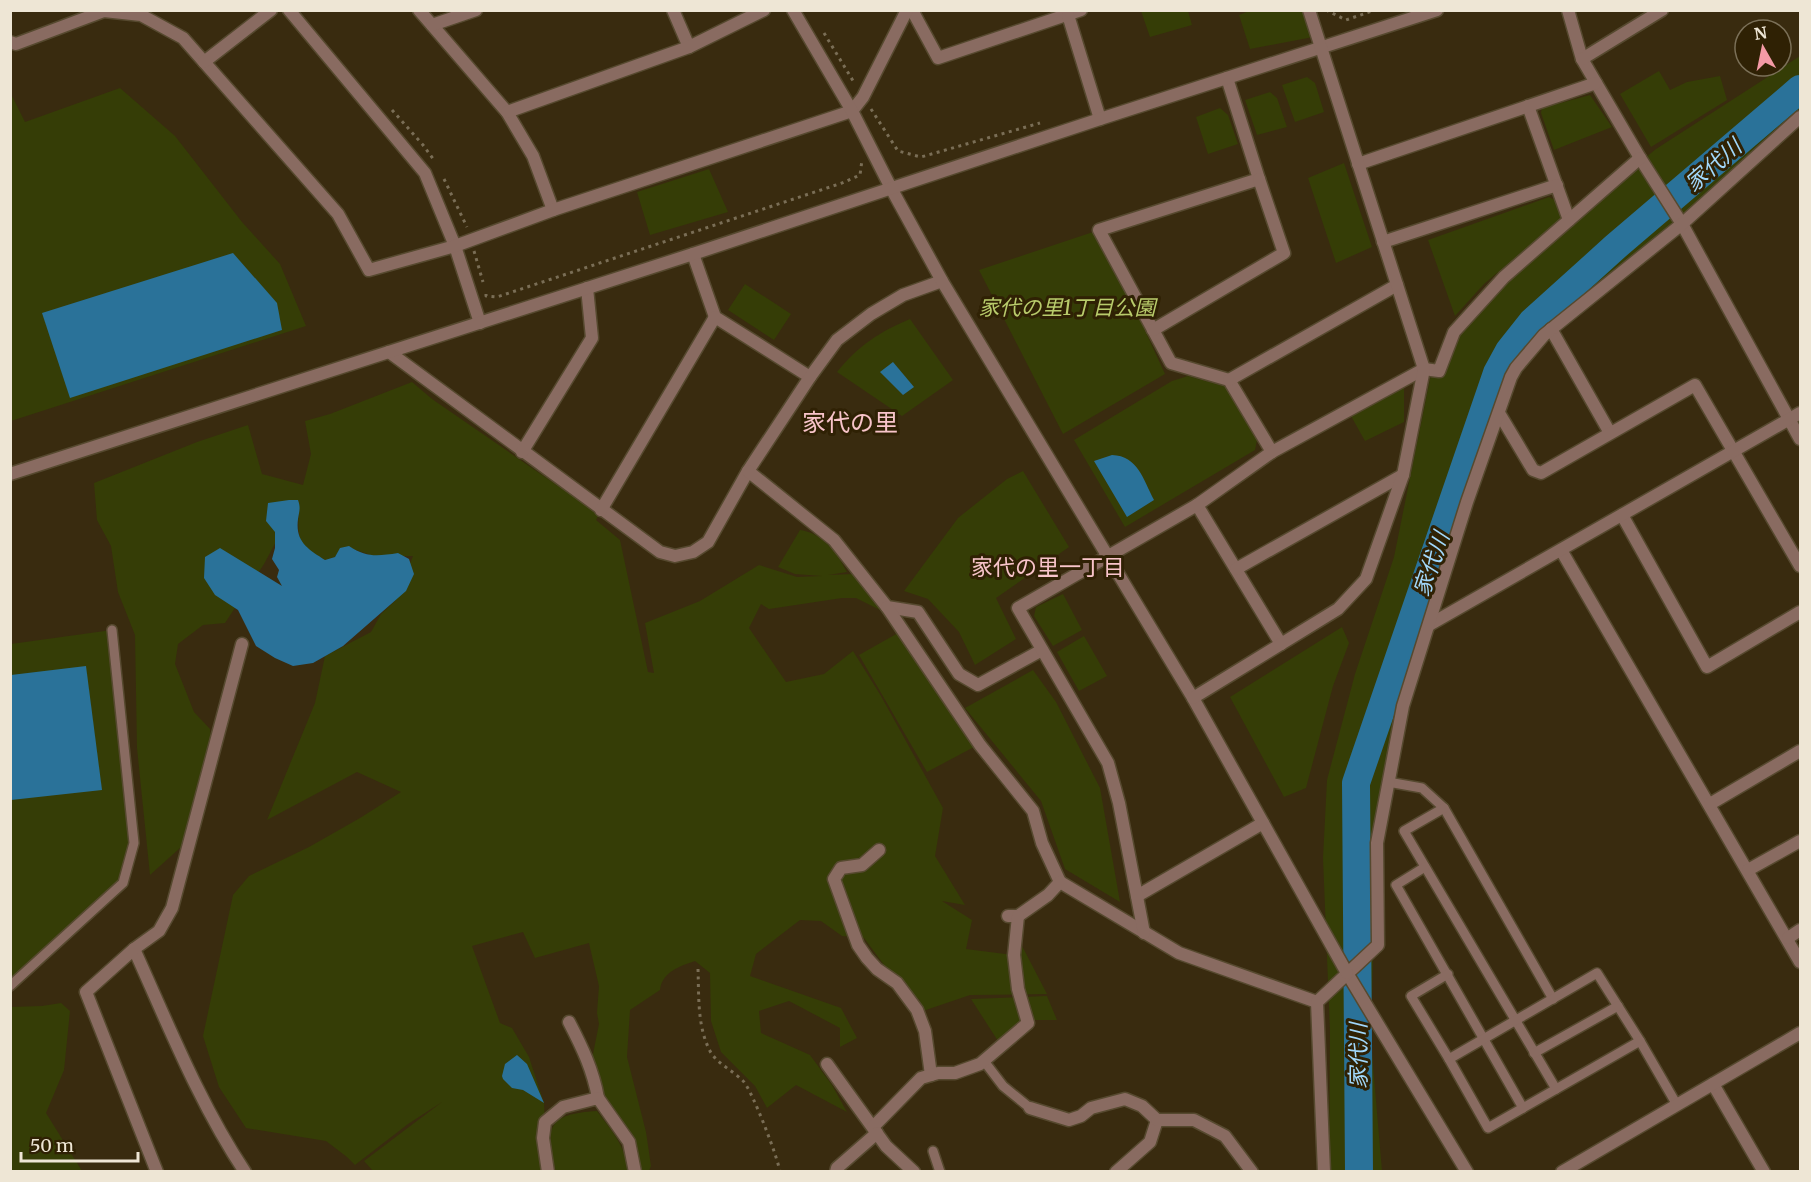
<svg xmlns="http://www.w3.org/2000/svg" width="1811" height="1182" font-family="Merriweather,'Noto Sans JP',serif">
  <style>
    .green { fill: #353d06 }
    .water { fill: #2a7299 }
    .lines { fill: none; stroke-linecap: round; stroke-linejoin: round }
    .river { stroke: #2a7299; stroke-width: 28 }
    .service-casing { stroke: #56492f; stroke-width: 12 }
    .minor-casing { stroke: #56492f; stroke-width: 15 }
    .tertiary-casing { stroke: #56492f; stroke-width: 15 }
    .path { stroke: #7a6e56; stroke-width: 3; stroke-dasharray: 3 4.5; stroke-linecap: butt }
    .service { stroke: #896b61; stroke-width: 9 }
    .minor { stroke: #896b61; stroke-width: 12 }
    .tertiary { stroke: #896b61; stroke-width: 12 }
    .labels { text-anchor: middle; stroke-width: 6; stroke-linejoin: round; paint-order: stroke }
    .park-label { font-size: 21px; font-style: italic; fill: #b8cb6b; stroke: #2f2104 }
    .water-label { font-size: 22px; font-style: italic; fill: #a1d7fa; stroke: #2f2104 }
    .neighbourhood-label { font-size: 22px; fill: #f8c4ca; stroke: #2f2104 }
    .quarter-label { font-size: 24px; fill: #f8c4ca; stroke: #2f2104 }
  </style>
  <rect width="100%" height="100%" fill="#392b0f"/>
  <!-- green -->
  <g class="green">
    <path d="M1141,11H1188L1192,25L1150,37Z"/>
    <path d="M1249,11H1302L1313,37L1250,49L1239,15Z"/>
    <path d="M1800,56V112L1544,335L1511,378L1464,507L1376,825L1371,1042L1382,1171L1329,1172L1330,1031L1323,858L1327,780L1355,674L1394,557L1430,379L1462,323L1557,230L1656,149Z"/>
    <path d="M1659,71L1670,90L1687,82L1720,76L1727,100L1651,147L1620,94Z"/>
    <path d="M1307,77L1315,83L1324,112L1295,122L1282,85Z"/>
    <path d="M120,88L175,136L242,222L280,264L306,326L11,421L10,92L25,122Z"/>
    <path d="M1270,92L1277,98L1287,127L1257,135L1245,100Z"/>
    <path d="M1590,95L1612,127L1554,150L1541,113L1542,108Z"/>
    <path d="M1220,108L1228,115L1238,144L1208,154L1196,117Z"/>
    <path d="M1344,163L1372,247L1336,263L1308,178Z"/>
    <path d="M709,169L728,212L650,235L637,192Z"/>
    <path d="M1549,197L1555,200L1562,214L1560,220L1484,284L1455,316L1428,240Z"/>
    <path d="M1099,230L1165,374L1063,434L979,270Z"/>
    <path d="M745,284L791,314L774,340L728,310Z"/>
    <path d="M910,319L953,380L902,416L837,372C858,346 879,332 910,319Z"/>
    <path d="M1188,376L1227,387L1257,440L1255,450L1125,527L1074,440L1172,381Z"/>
    <path d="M412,382L432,399L558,486L601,510L596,520L620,540L648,672L654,673L645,623L700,601L759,565L797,577L822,576L795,574L778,567L800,530C823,533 837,553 847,572L828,575L853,574L884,612L856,598H842L769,609L761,604L749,628L786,682L824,674L853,651L881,696L943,808L935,856L965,905L942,901L972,920L966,949L1013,955L1020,942L1047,994L970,995L923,1011L919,999L907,996L864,938L842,936L821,921L800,920L756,954L750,976L841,1008L857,1038L840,1047V1028L789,1001L759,1011L761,1033L810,1055L832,1085L847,1112L796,1085L767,1108L755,1086L721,1052L711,1021L710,973L695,961C680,966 662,972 660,990L630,1010L627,1057L646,1132L651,1166L649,1171H641L636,1147L603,1105L592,1059L599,1024L597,1013L599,986L589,943L535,958L523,932L472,946L500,1023L512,1028L529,1057L544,1103L547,1171H373L364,1161L442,1102L408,1124L355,1165L347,1157L326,1141L246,1128L219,1087L203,1036L233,895L249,876L309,847L360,818L401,792L357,772L267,820L315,703L325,656L371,632L381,614L395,601L413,556H374L353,549L341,548L335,557L325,560C319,556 308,551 304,546C295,534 300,515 298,501L264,564L225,623L203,625L178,644L175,664L194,712L210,729L212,758L190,839L150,875L137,748L135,635L118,592L111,546L97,520L94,483L197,442L248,425L262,474L303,485L311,454L305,421L330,414Z"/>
    <path d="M1404,386V422L1365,441L1351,416Z"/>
    <path d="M1023,471L1069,547L996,598L1016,639L975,665L959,632L928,599L904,591L958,518L1007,479Z"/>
    <path d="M1063,594L1082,630L1053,646L1034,616L1036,607Z"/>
    <path d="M1342,627L1349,643L1333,686L1306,788L1284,797L1230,697Z"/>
    <path d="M112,630L134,843L123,883L11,978V644Z"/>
    <path d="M898,633L974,747L927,772L859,655Z"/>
    <path d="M1084,636L1107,676L1079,691L1057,652Z"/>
    <path d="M1033,670L1056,702L1100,788L1120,902L1065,869L1041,801L965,708Z"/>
    <path d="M1047,996L1057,1020H1027L998,1041L971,999Z"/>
    <path d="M61,1003L70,1011L64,1070L46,1113L82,1171H11V1007L42,1006Z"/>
    <path d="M597,1111C611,1130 627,1147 627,1171H556C545,1127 547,1114 597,1111Z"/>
  </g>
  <!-- water -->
  <g class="water">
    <path d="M233,253L277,303L282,330L70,398L42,313Z"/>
    <path d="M893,362L914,387L903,395L880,372Z"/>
    <path d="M1112,455C1138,456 1143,479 1154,500L1127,517L1094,461Z"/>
    <path d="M289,500H298C301,508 299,512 298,519C295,542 308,549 325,560L335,557L340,548L349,546C367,558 378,556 398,553L409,559L414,574L406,591L343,646L313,663L293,666L275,658L256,646L238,610L215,595L204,578L205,557L220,548L282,586L277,577L279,570L272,559L275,548V532L266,521L268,503Z"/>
    <path d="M86,666L102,790L11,800V675Z"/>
    <path d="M517,1055L527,1064L544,1103L523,1090L512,1088L503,1079L502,1076L505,1064Z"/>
  </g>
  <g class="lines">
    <!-- river -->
    <path class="river" d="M1359,1172L1356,783L1497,373L1509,351L1532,322L1615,247L1800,89"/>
    <defs>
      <g id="service">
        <path d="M1388,782L1422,788L1444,808L1553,999"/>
        <path d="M1444,808L1404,831L1556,1089"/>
        <path d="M1425,867L1396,885L1523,1108"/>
        <path d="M1448,974L1411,996L1449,1059L1597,973L1640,1041L1677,1105"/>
        <path d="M10,986L123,883L134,843L112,630"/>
        <path d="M1534,1053L1618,1006"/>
        <path d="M1449,1059L1488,1128L1640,1041"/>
        <path d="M984,1061L1003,1086L1030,1108"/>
        <path d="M933,1151L940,1172"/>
      </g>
      <g id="minor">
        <path d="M289,10L425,173L455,246L480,323"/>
        <path d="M419,10L507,112L533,156L553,210"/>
        <path d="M673,10L689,47"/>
        <path d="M912,10L938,58L1081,10"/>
        <path d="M1568,10L1582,59L1640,158L1682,224L1800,439"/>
        <path d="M1068,15L1100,119"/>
        <path d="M432,25L476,10"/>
        <path d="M10,42L16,44L104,11L141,15L183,38L338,214L369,270L455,246L553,210L852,111L863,97L907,10"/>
        <path d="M1582,59L1662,10"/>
        <path d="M204,62L271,10"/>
        <path d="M1227,78L1259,179L1099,230L1171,363L1229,380L1272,452"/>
        <path d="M1528,106L1569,220"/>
        <path d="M507,112L689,47L764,10"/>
        <path d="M1358,164L1596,83"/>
        <path d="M1383,242L1557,185"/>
        <path d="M693,254L715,317L810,377"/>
        <path d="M1551,329L1610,433"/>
        <path d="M1153,330L1284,253L1259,179"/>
        <path d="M389,352L660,552L675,556L693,552L708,542L748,471L810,377L837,340L871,314L903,295L942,281"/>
        <path d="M1229,380L1397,285"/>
        <path d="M1499,413L1533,470L1541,473L1695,385L1800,566"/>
        <path d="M522,452L592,338L587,288"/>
        <path d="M748,471L834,540L887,607L918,612L959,674L978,685L1042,650"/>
        <path d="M1197,505L1281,644"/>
        <path d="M601,510L715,317"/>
        <path d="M1622,515L1707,667L1800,612"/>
        <path d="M1561,550L1800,962"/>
        <path d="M1236,569L1403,475"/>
        <path d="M887,607L980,745L1033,811L1042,843L1060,882"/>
        <path d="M1429,625L1800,413"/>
        <path d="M1710,804L1800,751"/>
        <path d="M879,850L862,865L841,868L834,879L858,945L867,958L877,969L897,983L917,1010L925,1031L931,1075"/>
        <path d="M1748,870L1800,841"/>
        <path d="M1137,896L1263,823"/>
        <path d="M1008,916H1018L1048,895L1060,882L1179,953L1317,1002"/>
        <path d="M1144,933L1119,803L1108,763L1018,608L1197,505L1272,452L1424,369L1439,371L1454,332L1504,277L1640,158"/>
        <path d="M1788,938L1800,930"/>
        <path d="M134,949C168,1024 199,1103 245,1172"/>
        <path d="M1347,973L1467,1172"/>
        <path d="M569,1022C582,1047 593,1070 598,1098"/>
        <path d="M827,1064L886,1146L914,1172"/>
        <path d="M1713,1084L1764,1172"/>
        <path d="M1030,1108L1069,1120L1081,1116L1091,1108L1125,1099L1142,1106L1157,1120L1150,1142L1116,1172"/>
        <path d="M1157,1120H1194L1225,1136L1252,1172"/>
        <path d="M873,1127L921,1078L938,1073H955L980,1064L1028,1023L1018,989L1014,955L1018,916"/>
        <path d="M157,1172L86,992L134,949L159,931L172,908L242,644"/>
        <path d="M548,1172L543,1138L545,1122L563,1107L598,1098L629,1142L635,1172"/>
        <path d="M836,1172L837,1168L877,1133"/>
        <path d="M1324,1172L1317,1002L1378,945L1377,843L1403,706L1467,502L1511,377L1516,368L1544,335L1682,224L1800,117"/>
      </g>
      <g id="tertiary">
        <path d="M793,10L852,111L891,188L942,281L1193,698L1347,973"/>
        <path d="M10,474L693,254L1100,119L1437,10"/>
        <path d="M1193,698L1338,609L1366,579L1403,475L1424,369L1309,10"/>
        <path d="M1562,1172L1800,1033"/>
      </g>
    </defs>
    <!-- service casing -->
    <use href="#service" class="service-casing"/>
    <!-- minor casing -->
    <use href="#minor" class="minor-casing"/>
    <!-- tertiary casing -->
    <use href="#tertiary" class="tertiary-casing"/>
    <!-- path -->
    <g class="path">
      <path d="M1326,10L1346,20L1375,10"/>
      <path d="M824,33L855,84"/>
      <path d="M871,109L898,151L921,157L1040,123"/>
      <path d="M392,110L423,145L434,160"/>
      <path d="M444,179L467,227"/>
      <path d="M474,251L483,282"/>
      <path d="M486,294V296L497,297L842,183L860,175L862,160"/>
      <path d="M698,969C699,996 697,1026 710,1051C717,1064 734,1071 744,1082C753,1093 778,1158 780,1172"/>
    </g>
    <!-- service -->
    <use href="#service" class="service"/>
    <!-- minor -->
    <use href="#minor" class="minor"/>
    <!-- tertiary -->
    <use href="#tertiary" class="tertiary"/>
  </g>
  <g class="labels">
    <!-- park labels -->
    <g class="park-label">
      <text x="1067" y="315">家代の里1丁目公園</text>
    </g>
    <!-- water labels -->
    <g class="water-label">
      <text transform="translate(1713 165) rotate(-41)" y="8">家代川</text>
      <text transform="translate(1431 564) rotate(-71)" y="8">家代川</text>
      <text transform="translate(1358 1056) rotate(-90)" y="8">家代川</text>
    </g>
    <!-- neighbourhood labels -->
    <g class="neighbourhood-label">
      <text x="1048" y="575">家代の里一丁目</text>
    </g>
    <!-- quarter labels -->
    <g class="quarter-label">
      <text x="850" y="431">家代の里</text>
    </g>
  </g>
  <!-- border -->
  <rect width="1811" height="1182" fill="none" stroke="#eee6d5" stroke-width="24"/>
  <!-- north arrow -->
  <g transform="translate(1763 48) rotate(351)"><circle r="28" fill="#2f2104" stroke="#7b7058" stroke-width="1.5"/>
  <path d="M0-4.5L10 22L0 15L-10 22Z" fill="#f49aa6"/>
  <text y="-9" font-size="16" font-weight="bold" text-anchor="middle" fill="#eee6d5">N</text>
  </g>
  <!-- scale -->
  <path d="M21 1152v9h117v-9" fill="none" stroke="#eee6d5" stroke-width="3"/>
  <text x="30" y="1152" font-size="18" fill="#eee6d5" stroke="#2f2104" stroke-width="4.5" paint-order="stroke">50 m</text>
</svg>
